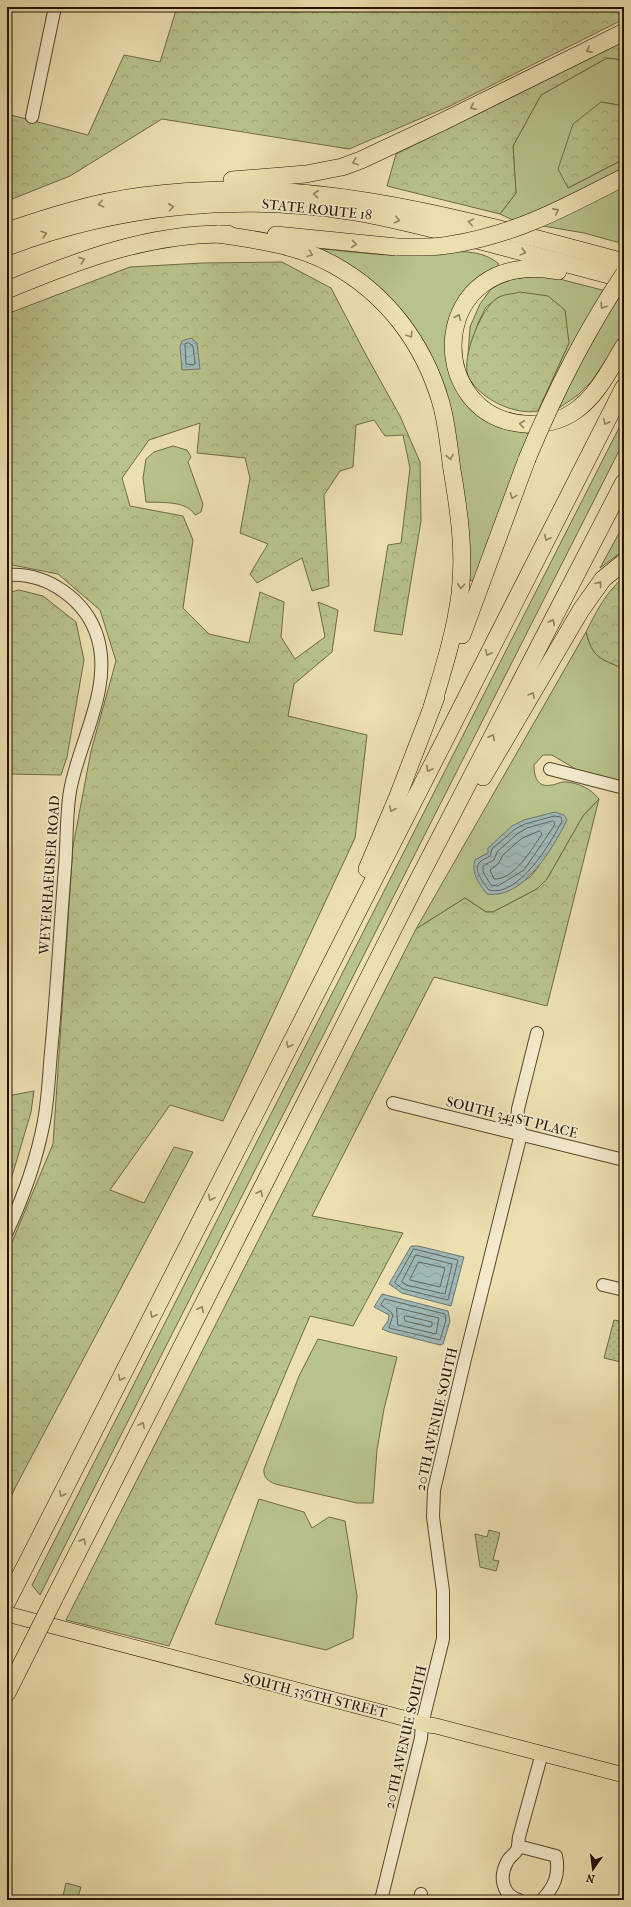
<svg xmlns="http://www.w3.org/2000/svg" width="631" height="1907" font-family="'IM FELL French Canon',serif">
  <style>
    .green { fill: #b8c28b; stroke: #6f6a46; fill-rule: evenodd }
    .forest { fill: url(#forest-crowns); stroke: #6f6a46 }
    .park { fill: url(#park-dots); stroke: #6f6a46 }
    .water { fill: url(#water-waves); stroke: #6f766e }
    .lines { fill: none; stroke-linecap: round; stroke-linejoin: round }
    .shore { stroke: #62665c; stroke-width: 1 }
    .minor-casing { stroke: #58452c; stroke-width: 14 }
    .major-casing { stroke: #261200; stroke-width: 16 }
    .highway-casing { stroke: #261200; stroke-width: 18 }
    .minor { stroke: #f3eacc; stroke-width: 12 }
    .major { stroke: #ecdfb0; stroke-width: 15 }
    .highway { stroke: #ecdfb0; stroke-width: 17 }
    .highway-bridge-casing { stroke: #261200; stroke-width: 18; stroke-linecap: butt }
    .highway-bridge { stroke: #ecdfb0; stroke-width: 17 }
    .oneway { stroke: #938361 }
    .labels { text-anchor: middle; stroke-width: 3.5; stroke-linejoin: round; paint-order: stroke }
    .street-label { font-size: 14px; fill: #261200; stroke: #f3eacc }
  </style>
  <defs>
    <pattern id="forest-crowns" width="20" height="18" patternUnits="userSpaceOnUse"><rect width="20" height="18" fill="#b8c28b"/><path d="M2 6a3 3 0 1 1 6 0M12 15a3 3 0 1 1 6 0" fill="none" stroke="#9ea676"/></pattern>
    <pattern id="park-dots" width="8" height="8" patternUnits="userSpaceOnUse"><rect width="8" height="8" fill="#b8c28b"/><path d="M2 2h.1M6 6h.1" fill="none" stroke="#9ea676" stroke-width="1.8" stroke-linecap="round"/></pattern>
    <pattern id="water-waves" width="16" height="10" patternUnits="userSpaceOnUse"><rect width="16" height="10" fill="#9fb9b8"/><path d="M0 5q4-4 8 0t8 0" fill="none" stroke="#899e9c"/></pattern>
  </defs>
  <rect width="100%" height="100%" fill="#ecdfb0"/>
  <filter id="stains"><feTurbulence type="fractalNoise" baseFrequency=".005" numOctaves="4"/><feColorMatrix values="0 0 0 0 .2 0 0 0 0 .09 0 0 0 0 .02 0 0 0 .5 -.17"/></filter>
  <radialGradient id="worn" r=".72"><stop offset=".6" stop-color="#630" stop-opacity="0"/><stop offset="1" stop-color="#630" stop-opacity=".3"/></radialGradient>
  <!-- green -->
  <g class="green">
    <path d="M607,58L624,60V106L601,102L568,188L624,159V169L551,206L515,221L500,214L516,193L513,146L541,95Z"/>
    <path d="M624,186V244L584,233L543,226Z"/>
    <path d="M321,249C349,251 378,256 407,255C435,255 475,243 499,264C493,272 484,275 477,281C444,311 447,330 450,370L518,431L531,434L475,579L471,581L468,576L428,350L319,250Z"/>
    <path d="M544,275L606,291L546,399L538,411L569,343L499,297L486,307L478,323L468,355L470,327L480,304L491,289L504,280Z"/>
    <path d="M619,291L624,292V333L591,382L578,395L553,412Z"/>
    <path d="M624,418V441L40,1595L32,1585Z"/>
    <path d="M173,446L187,450L191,457L188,462L203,504L201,512L195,515C186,500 161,503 146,502L143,478L146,459L154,452Z"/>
    <path d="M624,524V550L600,568Z"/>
    <path d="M586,632C593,659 600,658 624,669V783L579,771L552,755H543L534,765C534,776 537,788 551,785C556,785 561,781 566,782C579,783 591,789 599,799L583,816L547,879L537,889L493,912H486L465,898L416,929ZM488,853L539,866L530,877L516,886L475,860Z"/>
    <path d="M318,1339L397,1357L384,1409L377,1450L373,1503H357L275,1484C268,1481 263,1477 264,1469L299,1376Z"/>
    <path d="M259,1499L304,1512L312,1528L329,1517L345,1521L357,1596L353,1638L326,1650L215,1624Z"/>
    <path d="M66,1883L81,1887L77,1900H62Z"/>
  </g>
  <!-- forest -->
  <g class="forest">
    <path d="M177,7H624V19L450,106L349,149L162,119L70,176L7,201V114L88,135L124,55L160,62Z"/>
    <path d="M624,41V60L607,58L541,95L513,146L516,193L500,214L387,186L396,154Z"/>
    <path d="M601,102L624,106V159L568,188L558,169L573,124Z"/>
    <path d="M282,262L331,288L366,355L400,416L420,462L421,521L402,635L374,631L388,545L401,543L410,468L403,435L385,436L374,420L356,425L353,467L340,471L324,495L329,586L312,591L302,558L257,583L250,574L268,544L240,533L250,478L245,458L197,453L200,423L149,440L122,478L130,506L183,516L193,540L183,608L209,634L249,643L260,592L284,602L281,637L295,659L325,637L318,602L338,610L332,652L294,684L288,716L367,735L355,838L223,1121L170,1105L110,1190L144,1203L174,1147L193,1152L16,1486L7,1506V1254L53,1144L73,846L91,751L116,661L100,610L58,574L7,564V314L130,267L202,263Z"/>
    <path d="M520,292L548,296L565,310L569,343L538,411C515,416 478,398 468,376C461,358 482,305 499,297C505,294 514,294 520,292Z"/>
    <path d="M624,577V669C600,658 593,659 586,632C596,612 606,592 624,577Z"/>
    <path d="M19,590L43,596L76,622L84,660L67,757L61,775L7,774V593Z"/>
    <path d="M599,799L547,1006L434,977L312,1216L403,1233L353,1326L310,1316L169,1646L66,1620L416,929L465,898L486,912H493L537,889L547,879L583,816Z"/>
    <path d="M34,1091L31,1112L7,1193V1096Z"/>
  </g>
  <!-- park -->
  <g class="park">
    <path d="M614,1320L624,1322V1350L621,1362L604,1358Z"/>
    <path d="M489,1530L500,1533L493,1560L499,1561L496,1571L480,1567L475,1534L487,1537Z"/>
  </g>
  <!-- water -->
  <g class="water">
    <path d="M191,338L197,343L200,369L182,370L180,347L182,341Z"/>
    <path d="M555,812L564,815L567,820C553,848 523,900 487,894C479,884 471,873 475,860L488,853V848L512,826L524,820Z"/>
    <path d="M411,1246H418L464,1257L451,1306L402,1293L389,1284Z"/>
    <path d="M382,1294L448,1311L450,1321L443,1344L440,1345L389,1332L382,1329L388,1321L389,1315L374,1307Z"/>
  </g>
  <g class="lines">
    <!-- shore -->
    <g class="shore">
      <path d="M189,343L193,346L195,363L194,365L186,364L185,344Z"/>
      <path d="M555,816L561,817L562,821C551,843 518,898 489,890C484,884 473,870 479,863C481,860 487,858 490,856L492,849L515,829L525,824Z"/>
      <path d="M553,821L555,823L554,826L524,870L498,886L491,885L483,872V866L494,860L497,852L517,834L527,828Z"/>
      <path d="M540,831L542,834C532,849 514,880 494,879L490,870L498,864L503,855L521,839Z"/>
      <path d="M414,1249L458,1260L448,1300L403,1289L395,1283Z"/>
      <path d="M416,1255L452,1264L445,1294L406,1285L402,1282Z"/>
      <path d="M419,1262L445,1268L440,1287L410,1280Z"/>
      <path d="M385,1299L445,1314L446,1320L440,1340L389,1328L393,1315L391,1312L381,1305Z"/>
      <path d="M397,1308L439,1318L436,1334L398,1325Z"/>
      <path d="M406,1316L432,1322V1326L430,1327L405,1321L404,1317Z"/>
    </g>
    <defs>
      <g id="minor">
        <path d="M32,117L55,7"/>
        <path d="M7,575C47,572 87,600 98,639C112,690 79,741 70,791C66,816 67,842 65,867C60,929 57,991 51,1052C49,1075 48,1099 44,1121C37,1158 23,1198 7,1232"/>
        <path d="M550,769L624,788"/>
        <path d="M393,1103L624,1160"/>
        <path d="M603,1285L624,1290"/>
        <path d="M518,1846L556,1856C560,1875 554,1887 542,1900"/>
        <path d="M381,1900L421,1738L422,1724L443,1639V1591L433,1517L434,1490L464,1363L521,1134L517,1121L518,1109L537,1033"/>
        <path d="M420,1900L421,1894"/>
        <path d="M519,1900C502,1895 499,1877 507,1862C509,1857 515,1854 517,1850C519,1846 518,1841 519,1837L542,1753"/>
      </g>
      <path id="major" d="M7,1614L407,1719L422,1724L436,1726L624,1775"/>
      <g id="highway">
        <path d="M232,180L306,174L342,167L361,160L442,122L624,32"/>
        <path d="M7,231C51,216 95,202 142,196C310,173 463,219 624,262"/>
        <path d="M218,234C257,240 297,245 332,264C387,294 424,344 441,403C447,424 449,448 452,470C459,511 465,552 460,594C455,633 443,670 432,707"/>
        <path d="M276,235L397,247"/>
        <path d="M7,247C118,205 239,193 356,212C397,219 437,230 477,240C526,253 575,266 624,279"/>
        <path d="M558,271C427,247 422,417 525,424C542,425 561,421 575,411C597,396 610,369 624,346"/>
        <path d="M7,290C79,260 149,233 228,234"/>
        <path d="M462,635L527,459"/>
        <path d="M483,777L581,610L603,579L624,562"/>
        <path d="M367,869L398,796L436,697"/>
        <path d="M54,1599L416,884L624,482"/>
        <path d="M7,1602L624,387"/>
        <path d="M7,1693L29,1649"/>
      </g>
    </defs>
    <!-- minor casing -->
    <use href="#minor" class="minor-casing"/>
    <!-- major casing -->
    <use href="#major" class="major-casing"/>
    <!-- highway casing -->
    <use href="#highway" class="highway-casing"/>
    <!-- minor -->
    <use href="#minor" class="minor"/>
    <!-- major -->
    <use href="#major" class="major"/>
    <!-- highway -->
    <use href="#highway" class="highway"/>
    <defs>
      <g id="highway-bridge">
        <path d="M397,247C414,247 432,248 449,245C515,235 566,207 624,177"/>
        <path d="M527,459C554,394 585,332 624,274"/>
        <path d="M29,1649L54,1599"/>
      </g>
    </defs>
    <!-- highway-bridge casing -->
    <use href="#highway-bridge" class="highway-bridge-casing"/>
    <!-- highway-bridge -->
    <use href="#highway-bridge" class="highway-bridge"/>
  </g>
  <!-- one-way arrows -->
  <defs><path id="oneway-chevron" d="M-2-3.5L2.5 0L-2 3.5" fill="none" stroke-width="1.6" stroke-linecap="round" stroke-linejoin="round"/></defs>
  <g class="oneway">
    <use href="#oneway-chevron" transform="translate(589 50) rotate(154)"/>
    <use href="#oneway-chevron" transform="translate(473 107) rotate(154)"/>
    <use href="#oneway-chevron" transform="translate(355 162) rotate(161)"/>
    <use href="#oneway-chevron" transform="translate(316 194) rotate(-174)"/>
    <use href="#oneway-chevron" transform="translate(101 204) rotate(168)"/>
    <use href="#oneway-chevron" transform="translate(171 207) rotate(-7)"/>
    <use href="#oneway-chevron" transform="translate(556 211) rotate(-27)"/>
    <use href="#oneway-chevron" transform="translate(397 220) rotate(12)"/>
    <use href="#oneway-chevron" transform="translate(471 222) rotate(-167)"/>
    <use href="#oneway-chevron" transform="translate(44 234) rotate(-17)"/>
    <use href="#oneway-chevron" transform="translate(354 244) rotate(6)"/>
    <use href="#oneway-chevron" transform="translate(523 252) rotate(15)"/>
    <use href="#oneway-chevron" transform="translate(310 254) rotate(21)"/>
    <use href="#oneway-chevron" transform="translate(82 260) rotate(-20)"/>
    <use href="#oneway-chevron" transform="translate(603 306) rotate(123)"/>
    <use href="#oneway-chevron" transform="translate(458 317) rotate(-67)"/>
    <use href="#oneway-chevron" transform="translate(410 335) rotate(56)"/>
    <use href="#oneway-chevron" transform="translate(606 422) rotate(117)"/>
    <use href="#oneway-chevron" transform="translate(522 424) rotate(-174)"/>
    <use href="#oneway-chevron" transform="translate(450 457) rotate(80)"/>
    <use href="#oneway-chevron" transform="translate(513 496) rotate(111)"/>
    <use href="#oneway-chevron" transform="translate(547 538) rotate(117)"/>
    <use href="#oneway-chevron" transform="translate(599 584) rotate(-52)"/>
    <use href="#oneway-chevron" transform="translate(461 586) rotate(95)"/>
    <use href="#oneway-chevron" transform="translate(552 622) rotate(-63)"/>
    <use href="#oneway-chevron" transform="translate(488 653) rotate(117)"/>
    <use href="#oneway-chevron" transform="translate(532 695) rotate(-60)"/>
    <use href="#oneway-chevron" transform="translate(492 737) rotate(-63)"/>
    <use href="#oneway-chevron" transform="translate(429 769) rotate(117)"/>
    <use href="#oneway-chevron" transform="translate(392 809) rotate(113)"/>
    <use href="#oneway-chevron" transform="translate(289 1045) rotate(117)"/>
    <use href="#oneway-chevron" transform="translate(260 1193) rotate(-63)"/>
    <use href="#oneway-chevron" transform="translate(211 1198) rotate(117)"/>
    <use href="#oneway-chevron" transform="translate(201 1309) rotate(-63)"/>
    <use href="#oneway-chevron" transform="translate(153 1315) rotate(117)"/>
    <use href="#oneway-chevron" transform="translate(121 1378) rotate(117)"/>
    <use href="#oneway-chevron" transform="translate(142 1425) rotate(-63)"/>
    <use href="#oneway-chevron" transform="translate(62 1494) rotate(117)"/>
    <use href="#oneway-chevron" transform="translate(83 1541) rotate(-63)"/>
  </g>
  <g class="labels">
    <!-- street labels -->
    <g class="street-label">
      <text transform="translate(317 209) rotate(6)" y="5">STATE ROUTE 18</text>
      <text transform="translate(49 875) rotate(-86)" y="5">WEYERHAEUSER ROAD</text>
      <text transform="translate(512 1117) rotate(14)" y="5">SOUTH 341ST PLACE</text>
      <text transform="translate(436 1419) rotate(-77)" y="5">20TH AVENUE SOUTH</text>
      <text transform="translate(315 1695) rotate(14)" y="5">SOUTH 336TH STREET</text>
      <text transform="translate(405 1737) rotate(-77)" y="5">20TH AVENUE SOUTH</text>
    </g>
  </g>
  <!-- margin -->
  <rect width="631" height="1907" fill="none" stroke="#ecdfb0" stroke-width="24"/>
  <rect x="8" y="8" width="615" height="1891" fill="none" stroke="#261200" stroke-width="2"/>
  <rect x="12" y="12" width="607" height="1883" fill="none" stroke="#261200"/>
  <!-- north arrow -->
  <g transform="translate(593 1869) rotate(194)" stroke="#f3eacc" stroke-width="3" paint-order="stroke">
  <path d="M0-3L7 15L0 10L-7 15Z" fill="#261200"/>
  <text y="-6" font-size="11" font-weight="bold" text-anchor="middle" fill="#261200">N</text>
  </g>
  <rect width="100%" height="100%" filter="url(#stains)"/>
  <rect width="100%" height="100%" fill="url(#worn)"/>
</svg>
